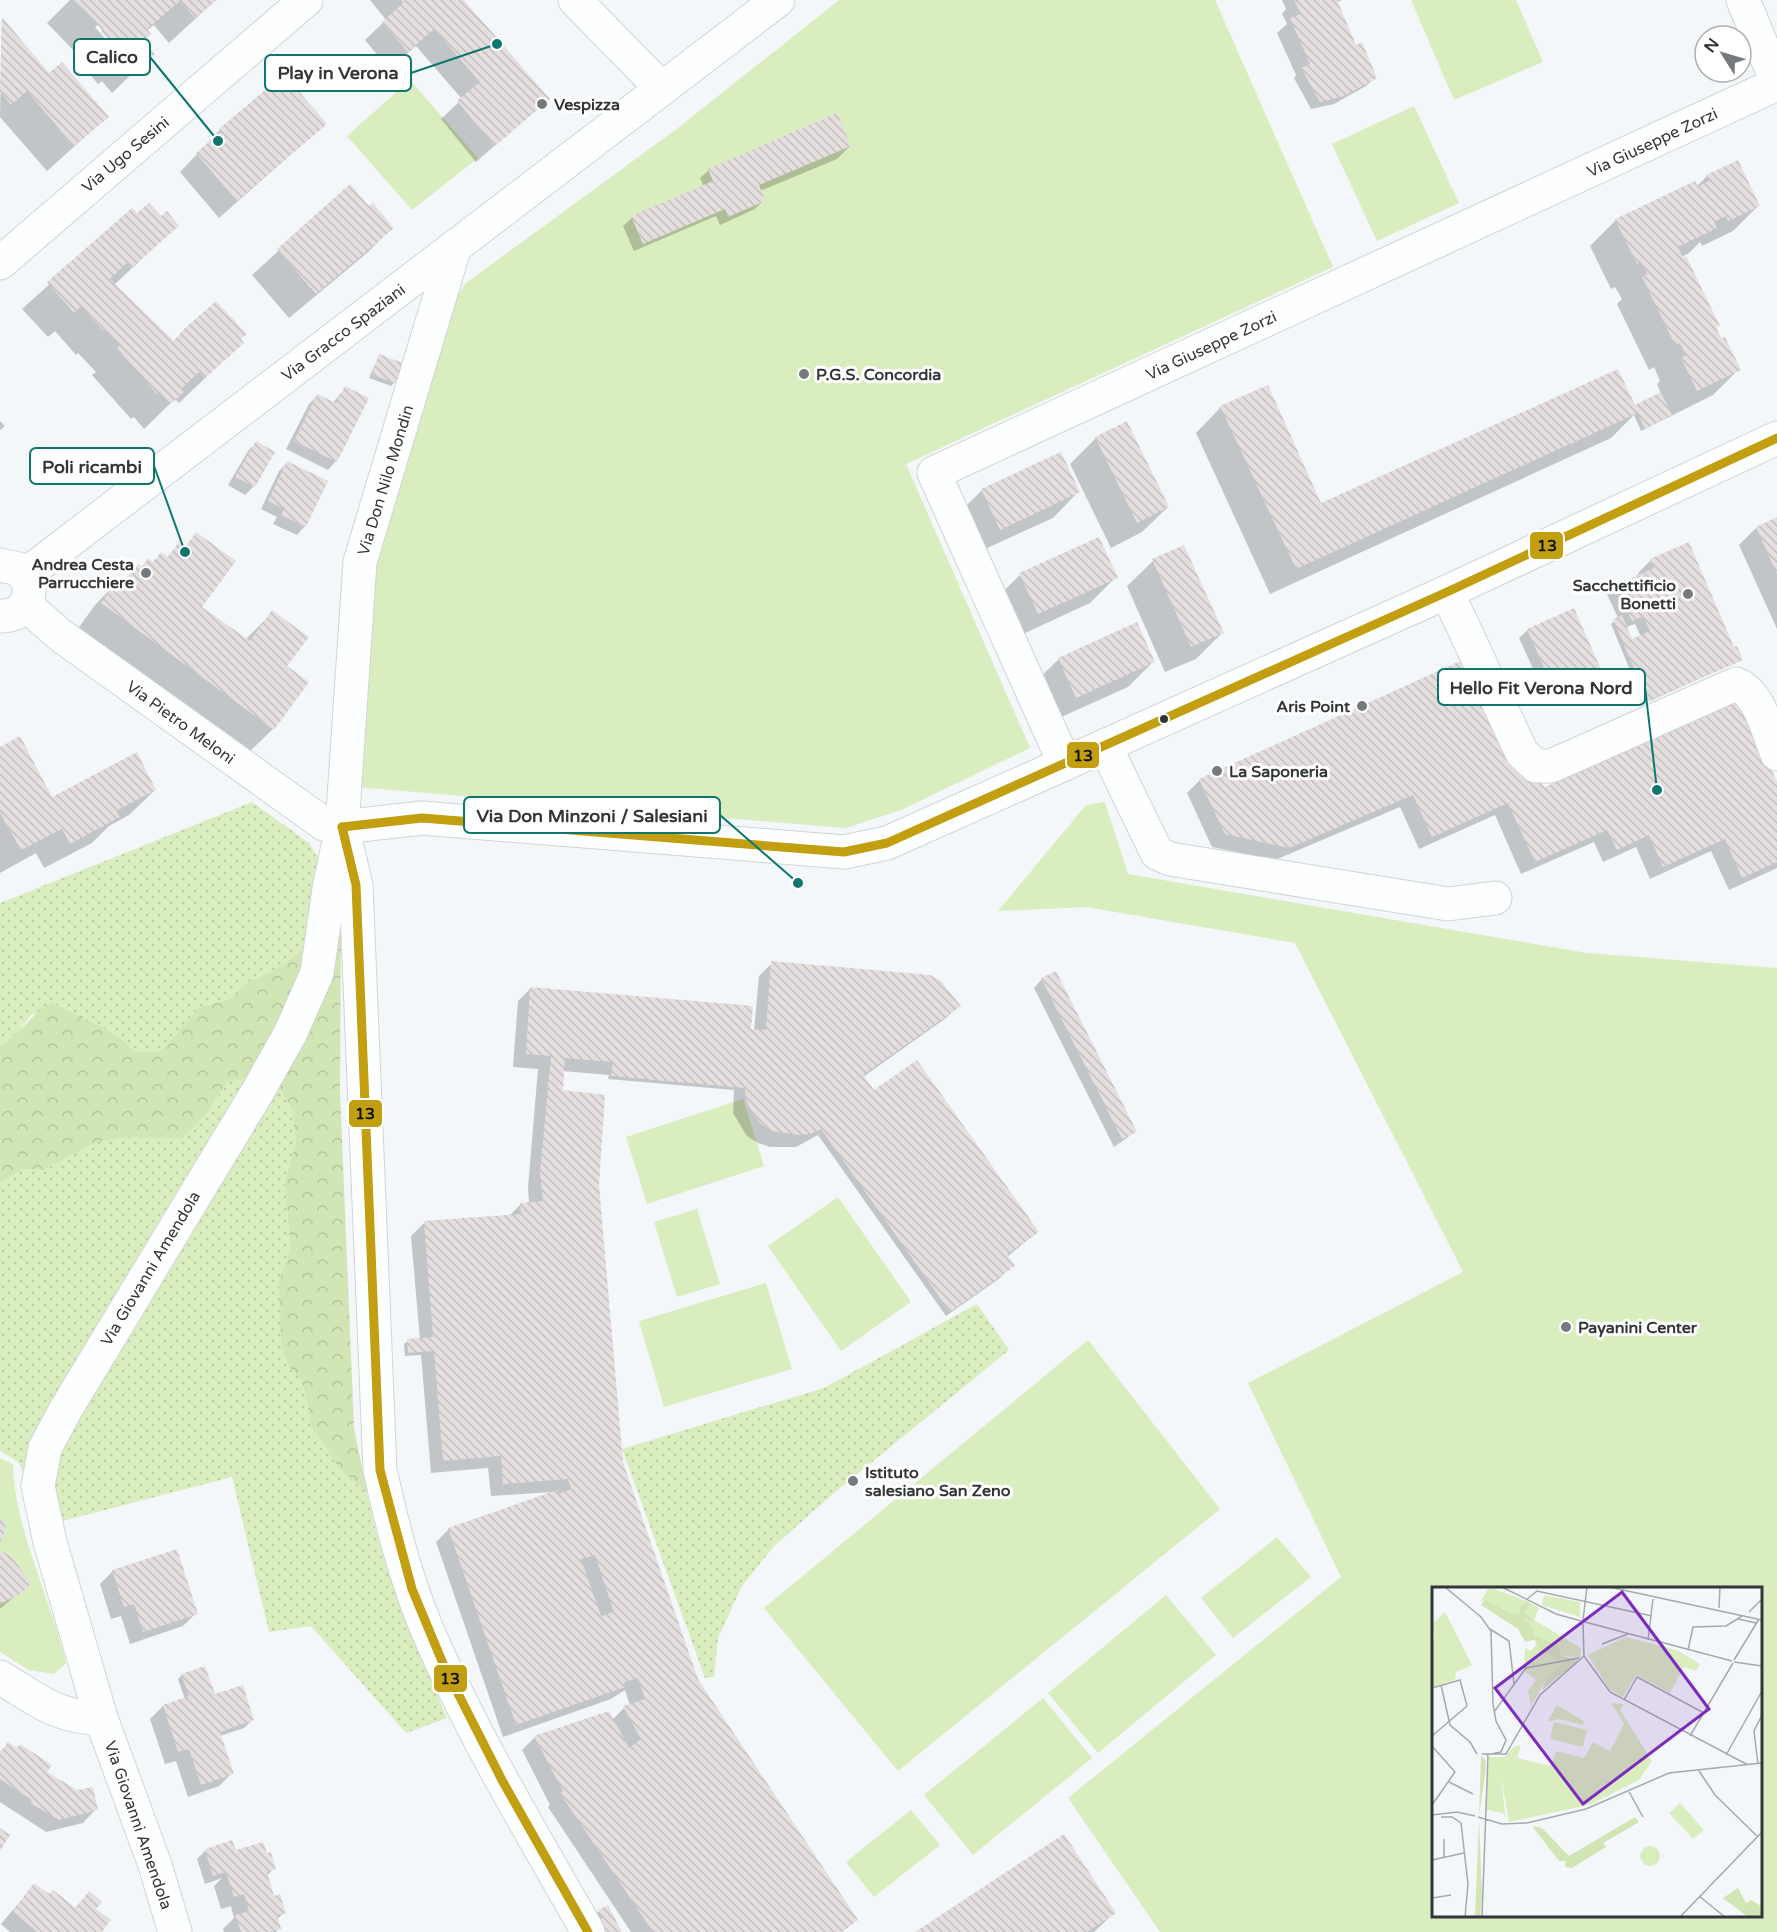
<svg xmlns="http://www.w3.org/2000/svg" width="1777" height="1932" font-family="'Varela Round',sans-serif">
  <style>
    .grass { fill: url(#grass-dots) }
    .forest { fill: url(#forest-crowns) }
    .park { fill: #daedbe; fill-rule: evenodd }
    .shadow { fill: #0003; fill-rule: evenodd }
    .building { fill: url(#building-back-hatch); fill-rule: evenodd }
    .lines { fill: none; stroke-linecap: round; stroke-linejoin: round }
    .minor-casing { stroke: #d1d4d7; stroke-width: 35 }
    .minor { stroke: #fdfefe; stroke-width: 33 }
    .bus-1-casing { stroke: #fff; stroke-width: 14 }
    .bus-1 { stroke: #c29f11; stroke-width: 9 }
    .poi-dot { fill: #767a7c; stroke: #fff; stroke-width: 2 }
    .bus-dot { fill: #333638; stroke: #fff; stroke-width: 2 }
    .labels { text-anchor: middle; stroke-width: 6; stroke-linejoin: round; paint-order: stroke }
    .poi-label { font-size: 16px; font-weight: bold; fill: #333638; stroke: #fff; text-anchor: start }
    .street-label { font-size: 16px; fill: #333638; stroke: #fff }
    .inset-road { fill: none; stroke: #a6aaac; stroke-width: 1.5 }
    .view { fill: #7b2cbf; fill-opacity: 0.15; stroke: #7b2cbf; stroke-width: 3 }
    .inset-edge { fill: none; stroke: #333638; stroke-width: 3 }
    .leader { fill: none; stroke: #0f766e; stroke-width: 2 }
    .callout-dot { fill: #0f766e; stroke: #fff; stroke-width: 2 }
    .callout { fill: #fff; stroke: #0f766e; stroke-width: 2 }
    .callout-label { font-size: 18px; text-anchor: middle; font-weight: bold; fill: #333638 }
    .line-badge { stroke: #fff; stroke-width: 2 }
    .pale-badge-label { font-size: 16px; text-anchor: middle; font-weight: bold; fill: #111 }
  </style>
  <defs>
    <pattern id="grass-dots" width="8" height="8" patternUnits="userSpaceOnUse" patternTransform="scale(1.5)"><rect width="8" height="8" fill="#daedbe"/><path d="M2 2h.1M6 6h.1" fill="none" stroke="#bccca4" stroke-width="1.8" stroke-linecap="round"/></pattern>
    <pattern id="forest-crowns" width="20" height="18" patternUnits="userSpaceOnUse" patternTransform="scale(1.5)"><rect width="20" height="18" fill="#d2e5b5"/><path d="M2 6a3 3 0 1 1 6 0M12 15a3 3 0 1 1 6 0" fill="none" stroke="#b5c59c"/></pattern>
    <pattern id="building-back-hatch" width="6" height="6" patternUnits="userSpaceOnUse" patternTransform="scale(1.5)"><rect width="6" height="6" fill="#e4dedf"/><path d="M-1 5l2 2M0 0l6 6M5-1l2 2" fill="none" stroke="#c4bfc0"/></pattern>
  </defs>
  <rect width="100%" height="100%" fill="#f3f7fa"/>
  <!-- grass -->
  <g class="grass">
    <path d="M252,802L309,843L342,895L341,928L315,941L274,970L246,983L231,998L199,1008L162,1051L137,1052L113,1033L32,1014L13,1038L0,1046V903Z"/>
    <path d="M272,1075L292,1109L296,1142L285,1179L290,1248L279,1281L289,1367L302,1381L312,1428L341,1471L367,1492C382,1571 415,1644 447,1718L406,1733L311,1626L269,1632L232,1477L51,1524L18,1462L0,1451V1183L23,1169L44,1170L95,1142L130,1137L182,1139L207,1114L227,1082Z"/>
    <path d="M977,1304L1009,1350L833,1494L774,1546L742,1586L718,1638L714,1677L705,1678L622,1449L824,1388Z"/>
  </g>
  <!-- forest -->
  <path class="forest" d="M341,928L340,1091L354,1428L367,1492L341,1471L312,1428L302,1381L289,1367L281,1343L279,1281L290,1248L285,1179L296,1142L292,1109L272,1075L227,1082L207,1114L182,1139L130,1137L96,1142L44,1170L23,1169L0,1183V1046C20,1034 30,1016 51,1002L113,1033L137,1052L161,1051L199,1008L231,998L246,983L274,970L315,941Z"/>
  <!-- park -->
  <g class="park">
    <path d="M839,0H1215L1333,267L906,464L1030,748L901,810L846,828L356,787L372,571L453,302L466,283L674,131Z"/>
    <path d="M1411,0H1516L1543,62L1454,100Z"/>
    <path d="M410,80L478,158L412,210L347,136Z"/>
    <path d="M1414,106L1459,203L1377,241L1332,144Z"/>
    <path d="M1105,802L1128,874L1587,953L1777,968V1932H1160L1068,1798L1341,1577L1248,1383L1463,1272L1295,943L1086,907L998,911L1086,805ZM1434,1588H1760V1916H1434Z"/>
    <path d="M743,1099L764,1166L647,1204L626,1137Z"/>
    <path d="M838,1197L911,1302L841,1351L768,1246Z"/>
    <path d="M697,1209L720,1284L677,1297L654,1222Z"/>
    <path d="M766,1283L792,1369L664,1407L639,1321Z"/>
    <path d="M1088,1340L1220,1509L898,1771L764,1608Z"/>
    <path d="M0,1458L13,1464C14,1528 51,1599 66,1663L54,1674L29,1670L0,1652Z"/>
    <path d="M1277,1537L1311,1577L1233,1638L1201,1598Z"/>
    <path d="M1166,1595L1216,1655L1098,1753L1048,1693Z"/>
    <path d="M1043,1698L1092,1758L973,1855L924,1795Z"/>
    <path d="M911,1810L940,1845L874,1897L846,1862Z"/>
  </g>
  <!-- shadow -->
  <g class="shadow">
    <path d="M70,0H216L169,43L154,25L146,31L142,41L153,54L112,93L102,81L98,84L76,58L79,56L47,23ZM98,25L123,55L121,57L95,27Z"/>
    <path d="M462,0L548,99L476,162L441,119L462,99L416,46L389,69L365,40L386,20L370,0Z"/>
    <path d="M1282,0H1342L1336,2L1355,48L1375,78L1366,86L1334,104L1311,109L1294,78L1296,75L1277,33L1287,24L1282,14L1286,9ZM1348,70L1311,86L1310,83Z"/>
    <path d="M2,19L49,75L107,117L47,171L0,117Z"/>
    <path d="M325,124L219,218L180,172L220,130Z"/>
    <path d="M850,146L837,159L760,191L763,201L755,209L720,225L716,216L634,251L623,226L632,218L704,187L700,178L709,170Z"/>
    <path d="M1707,176L1758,206L1733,231L1702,246L1700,242L1689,253L1676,260L1739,369L1713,395L1641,431L1634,415L1611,438L1270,594L1196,433L1221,407L1321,505L1634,407L1661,394L1657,384L1660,381L1654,367L1649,370L1617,304L1622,299L1615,287L1611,289L1590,246L1616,220L1696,187Z"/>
    <path d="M350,186L369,208L392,228L367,253L289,318L252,275Z"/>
    <path d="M132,210L137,216L161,218L177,226L114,285L172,342L185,330L239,340L242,343L179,403L175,399L144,429L134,417L131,419L92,375L96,372L78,353L76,355L55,331L48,337L22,309Z"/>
    <path d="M379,356L395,382L391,386L369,378Z"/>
    <path d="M345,388L336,461L328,470L286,449L309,404L317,396L333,403Z"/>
    <path d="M0,421L5,426L0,430Z"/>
    <path d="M1096,438L1168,507L1142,532L1111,548L1070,464Z"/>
    <path d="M256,443L273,452L253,487L245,495L228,485L248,451Z"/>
    <path d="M287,463L305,526L297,535L273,524L277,517L261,509L279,471Z"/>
    <path d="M982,490L1078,492L1053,518L974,554L956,516Z"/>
    <path d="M1777,518V629L1739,545L1756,528Z"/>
    <path d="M197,534L200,607L245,640L273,612L285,667L273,729L247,754L77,630L95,605L120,579L123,581L138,566L141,568L167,558L179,544L184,548Z"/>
    <path d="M1651,560L1733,647L1741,660L1650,701L1646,692H1643L1647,702L1644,704L1611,624L1618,618L1607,594L1616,586L1639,576L1638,573ZM1635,624L1641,637L1631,641L1626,627Z"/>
    <path d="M1153,561L1222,633L1196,659L1165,672L1127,586Z"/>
    <path d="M1020,575L1116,577L1090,603L1012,639L994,600Z"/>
    <path d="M1528,630L1602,675L1594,684L1549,704L1519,638Z"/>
    <path d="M1059,659L1154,661L1128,687L1050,722L1033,684Z"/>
    <path d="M0,749L51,799L155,790L129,815L109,826L92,843L44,868L36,853L0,873Z"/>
    <path d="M1520,778L1545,788L1777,785V868L1729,890L1711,851L1650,879L1636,847L1603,862L1594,842L1521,874L1495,815L1419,849L1400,807L1275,860L1212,847L1187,793L1200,780Z"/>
    <path d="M772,963L959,1006L946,1018L863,1077L874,1093L1037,1232L1007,1257L1013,1265L1000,1278L946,1316L818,1135L796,1147H770L758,1143L747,1136L733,1113L734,1090L608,1079L609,1075L562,1071L561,1091L598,1185L621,1462L696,1679L841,1932H631L548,1807L550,1805L522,1750L535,1737L612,1720L624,1708L630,1706L625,1690L611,1699L503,1737L436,1542L449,1529L552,1492L491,1496L488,1468L431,1473L421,1355L405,1356L404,1344L408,1341L420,1340L411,1236L424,1223L509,1216L521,1204L529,1203L528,1187L538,1069L513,1067L518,1001L531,988L754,1031L759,976Z"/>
    <path d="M1042,979L1135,1132L1114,1147L1034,988Z"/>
    <path d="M0,1552L29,1584L0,1609Z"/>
    <path d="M113,1571L196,1613L183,1626L130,1644L121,1616L111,1619L100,1584Z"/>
    <path d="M182,1675L252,1720L244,1728L220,1736L232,1773L219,1786L188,1797L176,1761L165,1764L150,1719L163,1706L185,1699L178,1679Z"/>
    <path d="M8,1744L45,1772L96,1809L83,1823L46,1832L0,1802V1752Z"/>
    <path d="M231,1842L235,1853L274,1868L267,1876L273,1898L284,1912L277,1920L280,1928L276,1932H224L223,1929L234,1918L231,1906L221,1909L214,1886L222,1878L205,1884L197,1859L205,1851Z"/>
    <path d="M34,1885L74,1909L89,1893L101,1932H10L1,1924Z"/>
    <path d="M599,1911L620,1932H597L596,1915Z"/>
    <path d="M1114,1913L1094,1932H918Z"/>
  </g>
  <!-- building -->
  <g class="building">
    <path d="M74,0H217L195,18L180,1L147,29L151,34L143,41L155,54L138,68L128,56L125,59L101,31L104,29Z"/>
    <path d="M401,0H464L550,99L495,146L457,101L480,82L434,29L408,52L382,22L403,3Z"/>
    <path d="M1294,0H1337L1356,45L1362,42L1377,78L1344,96L1320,102L1301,68L1310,64L1290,18L1301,14Z"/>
    <path d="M2,17L49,73L62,62L109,117L74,146L27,91L11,105L0,91Z"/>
    <path d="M284,74L327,124L237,201L196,153L221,132L219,129Z"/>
    <path d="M837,113L851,146L759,185L765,201L728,217L725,209L643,244L631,216L713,181L708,169Z"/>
    <path d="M1738,160L1760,206L1728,221L1726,216L1714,222L1717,228L1678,247L1683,258L1686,256L1720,326L1716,327L1721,339L1725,337L1741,370L1697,391L1681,358L1686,355L1680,343L1675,345L1642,277L1647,274L1641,262L1637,264L1615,219L1695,181L1698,187L1709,181L1706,175Z"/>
    <path d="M350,184L369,206L373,203L394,228L316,294L277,249Z"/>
    <path d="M149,203L161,216L167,211L179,226L131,268L127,263L110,279L174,341L184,329L216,301L247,334L241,339L244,343L205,378L199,372L181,389L184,392L171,404L160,392L157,394L117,348L121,345L105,329L103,331L81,306L74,313L47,282L132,208L137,213Z"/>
    <path d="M379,354L403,363L396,383L372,375Z"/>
    <path d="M1618,369L1635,405L1661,392L1672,415L1645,429L1638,413L1296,569L1220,406L1268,385L1321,503Z"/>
    <path d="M345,386L369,398L337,462L294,441L317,394L336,403Z"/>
    <path d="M1127,421L1169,507L1137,523L1095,437Z"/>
    <path d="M256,441L275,452L255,487L235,477Z"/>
    <path d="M1061,452L1080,492L1000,530L981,489Z"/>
    <path d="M287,461L328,481L306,527L281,515L284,509L268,501Z"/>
    <path d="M1777,517V574L1756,527Z"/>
    <path d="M196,532L236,561L202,607L250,641L272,610L309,637L287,666L309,682L274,730L101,603L120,577L125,581L138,564L142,567L148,558L153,562L161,552L168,557L179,542L186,547Z"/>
    <path d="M1099,537L1118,578L1038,614L1019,573Z"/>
    <path d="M1689,542L1734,647L1737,646L1743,660L1648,701L1613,619L1622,615L1632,639L1650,631L1643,616L1632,621L1615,585L1654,568L1650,559Z"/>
    <path d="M1184,545L1224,633L1191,647L1152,559Z"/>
    <path d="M1574,608L1604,676L1557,697L1527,629Z"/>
    <path d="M1137,622L1155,662L1076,698L1058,658Z"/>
    <path d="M1467,658L1521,777L1537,780L1545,787L1740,698L1777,782V862L1742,878L1725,839L1663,867L1649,835L1617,850L1607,830L1535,862L1508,803L1432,837L1413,795L1289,848L1225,834L1199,779Z"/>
    <path d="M20,736L52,797L137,752L156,790L116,811L120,817L70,844L62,829L21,850L0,813V747Z"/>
    <path d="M771,961L930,975L941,981L961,1006L863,1075L874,1090L917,1060L1039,1232L1007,1254L1015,1266L950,1312L821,1129L810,1134L798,1135L771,1131L760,1123L751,1111L746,1100L745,1088L611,1076L613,1062L565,1058L563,1090L605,1095L599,1185L623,1462L698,1679L858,1920L842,1932H653L560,1793L563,1791L534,1736L609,1711L629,1748L641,1739L623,1706L645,1699L638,1678L624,1682L625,1687L516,1725L448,1528L557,1490L559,1494L571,1489L568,1479L503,1484L501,1456L443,1461L434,1351L408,1353L407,1339L433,1337L424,1221L521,1214L520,1203L543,1201L540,1173L551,1056L526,1054L530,987L753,1006L751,1029L766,1030ZM595,1555L614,1612L601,1616L581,1559Z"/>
    <path d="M1056,971L1137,1132L1122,1139L1041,978Z"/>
    <path d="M0,1517L4,1521L6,1529L0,1543Z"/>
    <path d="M177,1549L198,1614L143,1632L134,1604L124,1607L112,1570Z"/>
    <path d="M0,1550L13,1558L31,1584L22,1593L0,1604Z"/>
    <path d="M205,1666L215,1694L243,1685L254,1720L220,1732L234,1774L201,1785L189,1749L178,1752L163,1705L189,1696L181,1674Z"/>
    <path d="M8,1742L17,1748L20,1744L52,1765L47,1772L77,1790L93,1787L98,1810L59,1820L30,1803L32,1800L0,1779V1753Z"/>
    <path d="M0,1828L10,1835L0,1851Z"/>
    <path d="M1064,1834L1116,1913L1087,1932H915Z"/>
    <path d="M232,1840L236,1850L263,1842L267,1853L271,1852L276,1869L267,1872L274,1896L280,1894L286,1913L277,1915L281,1929L270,1932H241L235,1915L249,1911L244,1894L234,1897L226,1872L213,1876L205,1849Z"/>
    <path d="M34,1883L49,1894L53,1890L76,1908L89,1891L102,1902L96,1909L111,1920L102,1932H37L13,1911Z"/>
    <path d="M608,1905L622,1932H602L596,1921L603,1918L598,1910Z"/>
  </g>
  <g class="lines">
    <defs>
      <g id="minor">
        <path d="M575,0L662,89"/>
        <path d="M1743,0L1777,82"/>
        <path d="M0,263L306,0"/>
        <path d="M0,565L19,569C38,588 29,617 0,616"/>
        <path d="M25,575L778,0"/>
        <path d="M1447,592L1522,753L1536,766H1551L1736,684C1760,693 1768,732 1777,754"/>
        <path d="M26,605L60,635L324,824L342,827L422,818L844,852L887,843L1033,778L1447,592L1777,438"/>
        <path d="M1105,746L1157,853L1170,859L1448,904L1495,898"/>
        <path d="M1065,764L934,473L1777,84"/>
        <path d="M344,835L356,885L380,1470C392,1524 405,1576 426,1627C471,1733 532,1833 588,1932"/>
        <path d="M0,1677C36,1699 57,1718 101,1718"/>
        <path d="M175,1932L155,1865L101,1718L50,1542L38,1486L45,1448L66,1409L258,1091L290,1034L317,973L329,889L342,827L360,562L455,246"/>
      </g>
    </defs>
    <!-- minor casing -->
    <use href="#minor" class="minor-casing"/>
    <!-- minor -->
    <use href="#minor" class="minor"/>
    <defs>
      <g id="bus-1">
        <path d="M342,827L422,818L844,852L887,843L1447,592L1777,438"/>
        <path d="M342,827L356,885L380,1470L412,1589L444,1666L503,1782L588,1932"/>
      </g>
    </defs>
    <!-- bus-1 casing -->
    <use href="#bus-1" class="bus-1-casing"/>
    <!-- bus-1 -->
    <use href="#bus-1" class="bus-1"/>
  </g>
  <!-- markers -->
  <g class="poi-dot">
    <circle cx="542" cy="104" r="6"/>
    <circle cx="804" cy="374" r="6"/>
    <circle cx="146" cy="573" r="6"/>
    <circle cx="1688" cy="594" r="6"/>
    <circle cx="1362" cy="706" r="6"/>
    <circle cx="1217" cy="771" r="6"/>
    <circle cx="1566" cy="1327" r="6"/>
    <circle cx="853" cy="1481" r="6"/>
  </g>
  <circle class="bus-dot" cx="1164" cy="719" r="5"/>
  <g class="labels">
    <!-- poi labels -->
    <g class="poi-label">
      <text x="554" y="110">Vespizza</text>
      <text x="816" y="380">P.G.S. Concordia</text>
      <text x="134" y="570" text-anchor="end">Andrea Cesta<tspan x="134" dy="18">Parrucchiere</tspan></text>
      <text x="1676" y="591" text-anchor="end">Sacchettificio<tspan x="1676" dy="18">Bonetti</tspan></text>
      <text x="1350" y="712" text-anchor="end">Aris Point</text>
      <text x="1229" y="777">La Saponeria</text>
      <text x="1578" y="1333">Payanini Center</text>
      <text x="865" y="1478">Istituto<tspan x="865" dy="18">salesiano San Zeno</tspan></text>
    </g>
    <!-- street labels -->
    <g class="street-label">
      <text transform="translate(1652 142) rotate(-25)" y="6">Via Giuseppe Zorzi</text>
      <text transform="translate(125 154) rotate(-40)" y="6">Via Ugo Sesini</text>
      <text transform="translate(343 332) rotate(-37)" y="6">Via Gracco Spaziani</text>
      <text transform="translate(1211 345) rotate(-25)" y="6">Via Giuseppe Zorzi</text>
      <text transform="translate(385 480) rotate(-73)" y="6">Via Don Nilo Mondin</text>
      <text transform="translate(181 722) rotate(36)" y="6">Via Pietro Meloni</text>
      <text transform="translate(150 1268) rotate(-59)" y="6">Via Giovanni Amendola</text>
      <text transform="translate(139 1825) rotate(71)" y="6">Via Giovanni Amendola</text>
    </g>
  </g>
  <!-- overview -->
  <g transform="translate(1432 1587)">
    <rect width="330" height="330" fill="#f3f7fa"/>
    <path d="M57,0L95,14L88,26H79L53,12L48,15ZM98,16L107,21L102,33L149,61L148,72L129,68L126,58L102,48L89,30L105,36L93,25ZM105,56L133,76L114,93L99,119L96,104L104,93L92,84L93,61L99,64ZM125,118L152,134L151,138L127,132L115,135ZM83,158L69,189L74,235L72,227L53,222L57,170H73Z" fill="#daedbe"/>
    <path d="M53,12L79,26H88V20L95,14L98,16L93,25L105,36L89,30L100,39L102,48L126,58L129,68L146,74L110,103L115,90L132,76L106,61L103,53L93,55L86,42L49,18ZM49,168L54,174L53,189L47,229ZM203,230L207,235L171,256L174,260L140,281L133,280L134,274H127L100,239L110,241L137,269ZM47,232L50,309L48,330H43ZM306,301L314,316L319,313L329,319L330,330H316L291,311Z" fill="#d2e5b5"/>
    <path d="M112,8L148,15V30L110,18ZM13,25L40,78L24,85L23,93L0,100V53L3,49L0,37ZM194,50L247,64L268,77L264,84L252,80L238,106L204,88L191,110L177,102L156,68ZM179,116L192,117L188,123L220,174L207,193L157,218L77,235L69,189L83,159L89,158L85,171L119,179L124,164L152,171L161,155L178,164L192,137ZM122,135L155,143L151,160L118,152ZM248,216L272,243L261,252L237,226ZM208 269a10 10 0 1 1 20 0a10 10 0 1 1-20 0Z" fill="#daedbe"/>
    <path class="inset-road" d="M13,0L49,30L59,44L61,117L64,134L74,153L69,165L54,168M70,0L124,27L149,34M177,0L330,33M95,12L105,4L220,29M287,21L288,0M317,25L330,12M306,32L324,36M151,33L155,0M153,35L300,74M151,37L152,69M58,42L77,54L82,97M216,53L221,12M170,57L196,47M256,63L261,40L294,39L310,29M152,69L178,105L316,178M302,73L327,32M302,75L330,79M9,98L18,138L38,155L45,167M0,101L28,93L35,119L0,149M192,113L205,90L272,126M62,125L94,81L147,71M258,149L301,76M0,159L23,185L0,218M50,167H74L108,108L152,69M294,168L330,104M326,177L322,144L330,128M267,184L283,208L326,250M17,195L41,207M196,203L211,230M0,228L25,225L43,229M9,230H20L29,236L36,297L33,330M46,230L70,237L95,236L154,222L237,186L330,176M12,271V252M0,273L32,266M267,309L293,330M0,311L19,308M50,330L56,169M248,330L330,245"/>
    <path class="view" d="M190,5L277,122L151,217L63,101Z"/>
    <rect width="330" height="330" class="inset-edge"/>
  </g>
  <!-- callouts -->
  <path class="leader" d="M218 141L150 57M497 44L411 73M185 552L154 466M1657 790L1645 687M798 883L720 815"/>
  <g class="callout-dot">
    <circle cx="218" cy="141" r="6"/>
    <circle cx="497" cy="44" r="6"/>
    <circle cx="185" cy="552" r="6"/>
    <circle cx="1657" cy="790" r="6"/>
    <circle cx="798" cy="883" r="6"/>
  </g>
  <g class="callout">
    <rect x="74" y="39" width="76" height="36" rx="6"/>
    <rect x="265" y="55" width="146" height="36" rx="6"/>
    <rect x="30" y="448" width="124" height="36" rx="6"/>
    <rect x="1438" y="669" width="207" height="36" rx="6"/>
    <rect x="464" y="797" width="256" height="36" rx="6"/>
  </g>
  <g class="callout-label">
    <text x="112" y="63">Calico</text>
    <text x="338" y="79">Play in Verona</text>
    <text x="92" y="473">Poli ricambi</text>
    <text x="1541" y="694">Hello Fit Verona Nord</text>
    <text x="592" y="822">Via Don Minzoni / Salesiani</text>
  </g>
  <g class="line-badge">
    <rect x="1529" y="531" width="35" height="29" rx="6" fill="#c29f11"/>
    <rect x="1066" y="741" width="34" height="28" rx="6" fill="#c29f11"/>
    <rect x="348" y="1099" width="35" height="29" rx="6" fill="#c29f11"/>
    <rect x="433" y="1664" width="35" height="29" rx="6" fill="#c29f11"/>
  </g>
  <g class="pale-badge-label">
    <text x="1547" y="551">13</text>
    <text x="1083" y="761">13</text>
    <text x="365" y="1119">13</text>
    <text x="450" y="1684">13</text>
  </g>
  <!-- north arrow -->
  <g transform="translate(1723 54) rotate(307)"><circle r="28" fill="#ffffff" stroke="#adafaf" stroke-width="1.5"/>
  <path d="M0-4.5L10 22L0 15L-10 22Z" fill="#767a7c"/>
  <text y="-9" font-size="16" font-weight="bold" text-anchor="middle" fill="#333638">N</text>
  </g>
</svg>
